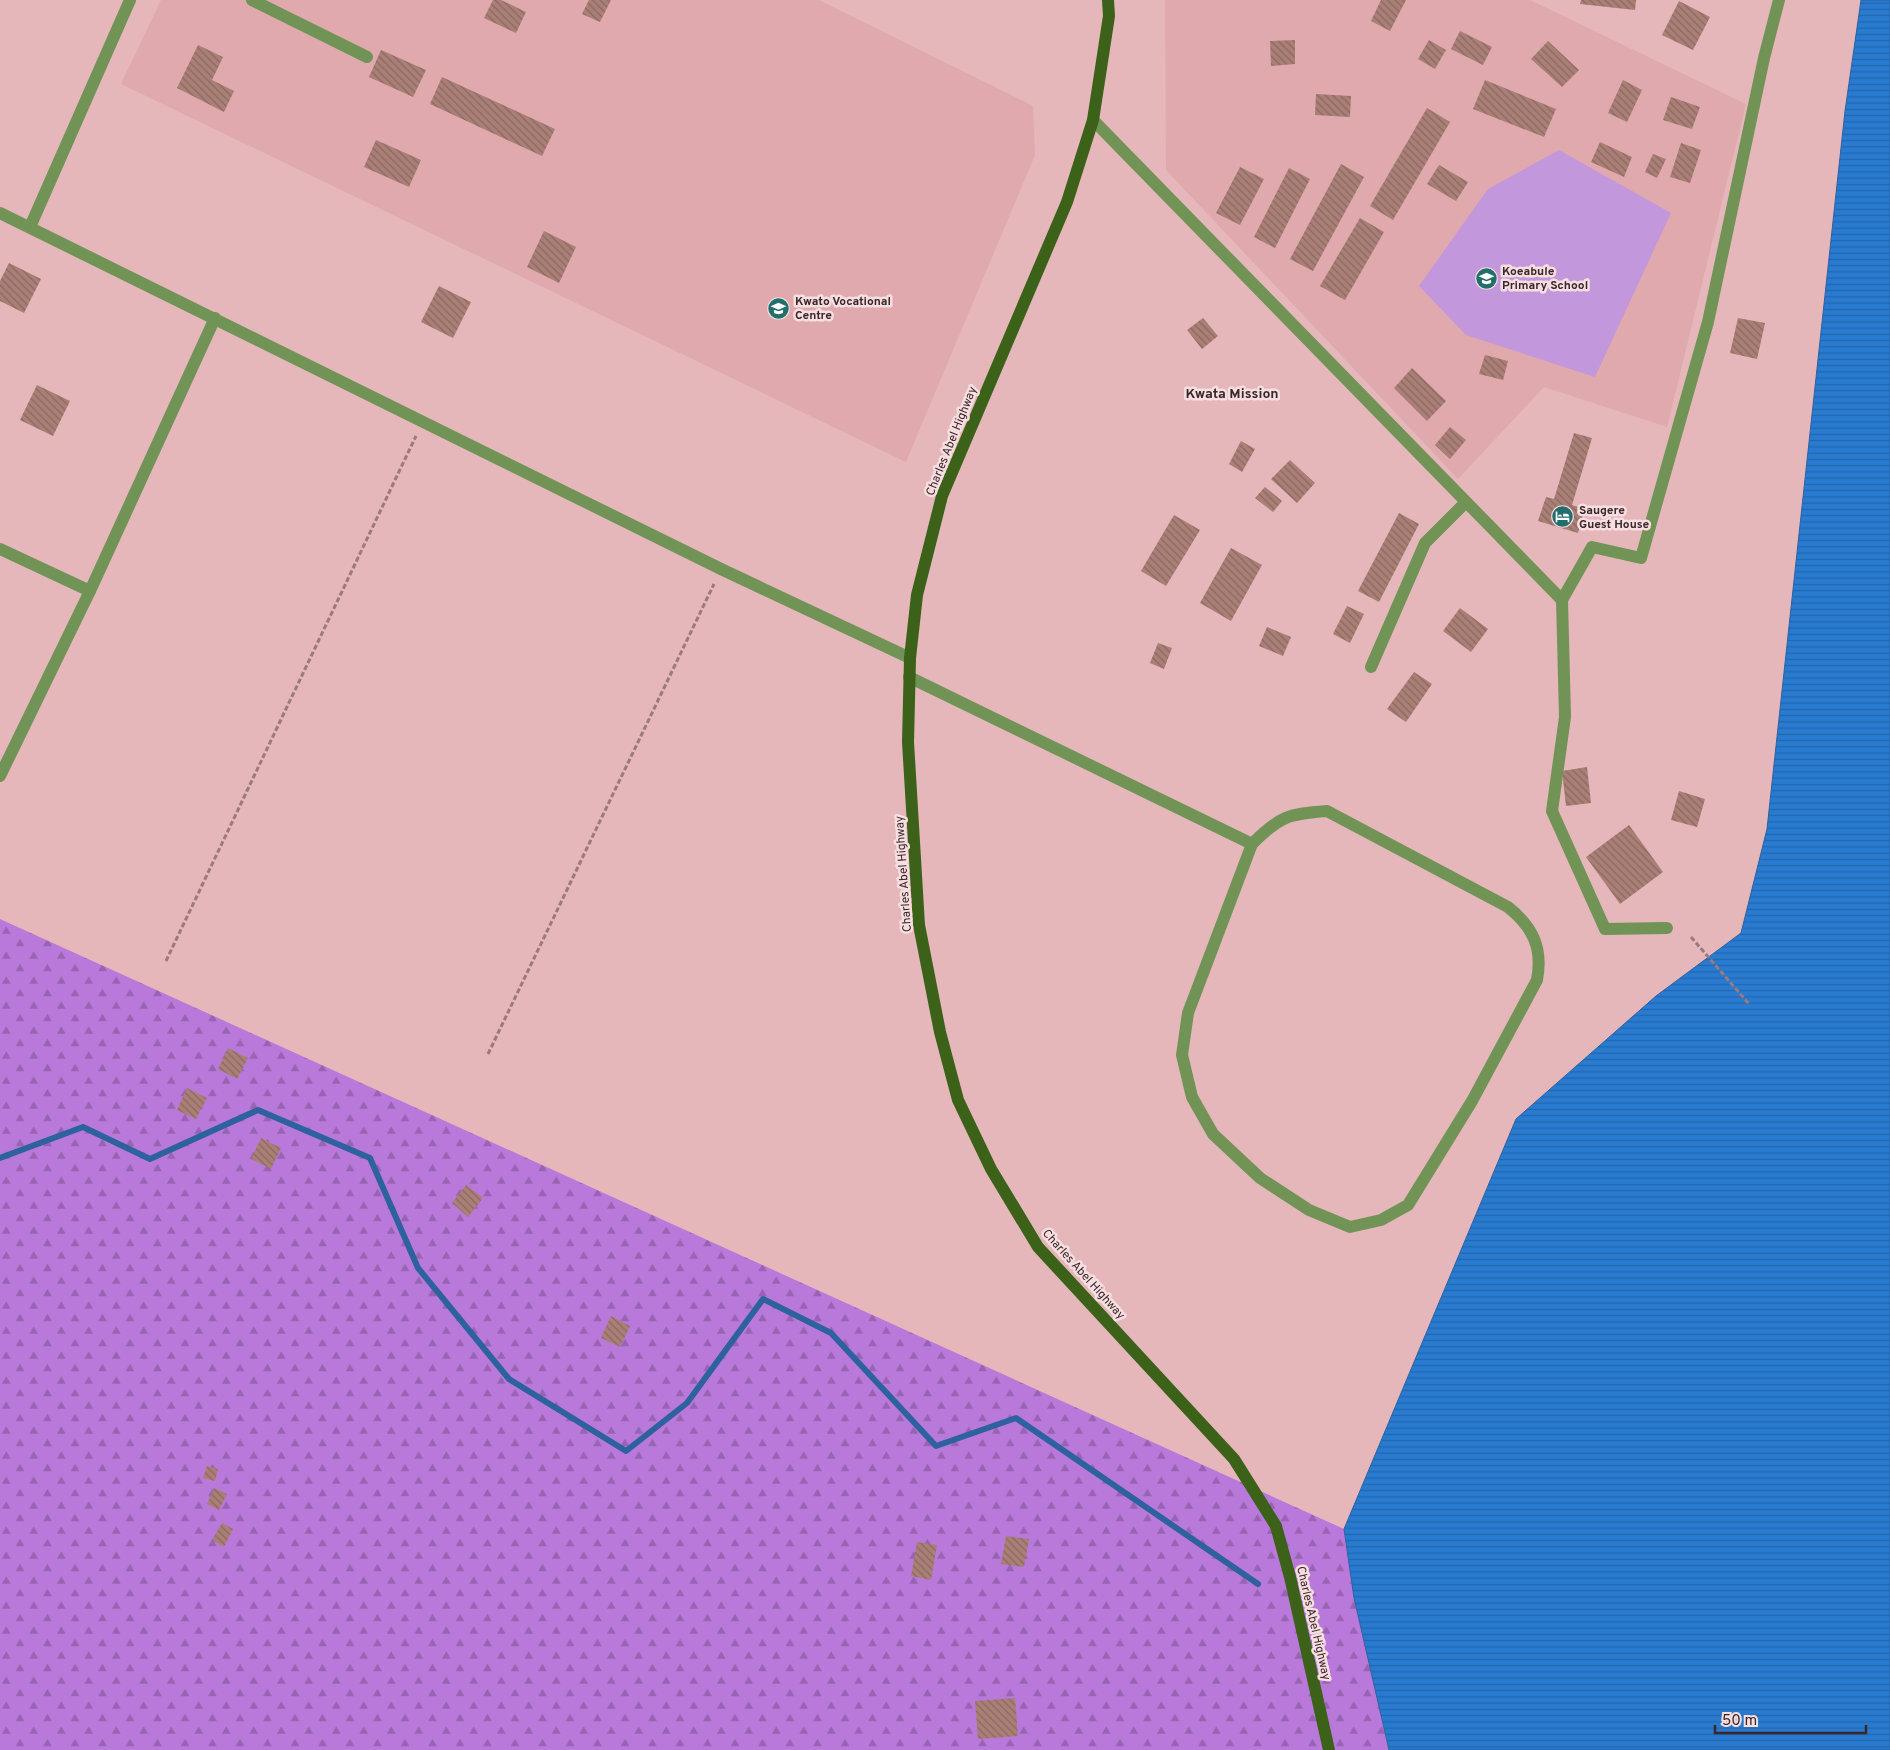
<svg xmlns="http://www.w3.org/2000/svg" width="1890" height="1750" font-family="Overpass,sans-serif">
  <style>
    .built { fill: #dfa9ad }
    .forest { fill: url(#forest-firs) }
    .pitch { fill: #c397dc }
    .water { fill: url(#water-rules); stroke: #2d629f }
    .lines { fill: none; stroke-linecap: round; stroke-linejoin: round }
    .stream { stroke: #2d629f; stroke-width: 6 }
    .building { fill: url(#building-back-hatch) }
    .path { stroke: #9b797d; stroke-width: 3; stroke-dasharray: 5 2.5; stroke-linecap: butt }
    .minor { stroke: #719456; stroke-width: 12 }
    .major { stroke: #3c6119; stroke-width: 12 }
    .labels { text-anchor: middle; stroke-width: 5; stroke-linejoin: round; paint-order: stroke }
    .poi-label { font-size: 12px; font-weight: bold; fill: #392729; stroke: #f7dee0; text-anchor: start }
    .street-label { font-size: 12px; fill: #392729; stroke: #f7dee0 }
    .neighbourhood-label { font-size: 14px; font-weight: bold; fill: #392729; stroke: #f7dee0 }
  </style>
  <defs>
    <pattern id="forest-firs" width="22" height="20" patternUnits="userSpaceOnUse" patternTransform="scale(1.25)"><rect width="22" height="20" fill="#b979db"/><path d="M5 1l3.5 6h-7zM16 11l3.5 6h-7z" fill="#9763b2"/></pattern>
    <pattern id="water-rules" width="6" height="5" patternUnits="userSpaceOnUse" patternTransform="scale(1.25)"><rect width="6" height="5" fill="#287bd1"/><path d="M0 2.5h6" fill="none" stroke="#2365aa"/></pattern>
    <pattern id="building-back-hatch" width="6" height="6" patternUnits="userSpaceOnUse" patternTransform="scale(1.25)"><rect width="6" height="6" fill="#a97f76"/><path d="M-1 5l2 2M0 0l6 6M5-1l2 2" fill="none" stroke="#8b6861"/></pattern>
  </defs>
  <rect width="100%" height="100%" fill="#e5b7bb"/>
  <!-- built -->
  <g class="built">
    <path d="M161,0H819L1033,106L1035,155L906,462L121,84Z"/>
    <path d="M1165,0H1530L1746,104L1667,427L1544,387L1458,479L1166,170Z"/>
  </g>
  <!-- forest -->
  <path class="forest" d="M0,919L1344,1529L1354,1598L1389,1750H0Z"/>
  <!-- pitch -->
  <path class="pitch" d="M1559,150L1671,213L1595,377L1466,335L1419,286L1488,189Z"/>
  <!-- water -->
  <path class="water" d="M1861,0H1890V1750H1389L1354,1598L1344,1529L1516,1119L1656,996L1741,933L1767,829L1845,111Z"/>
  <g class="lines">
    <!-- stream -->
    <path class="stream" d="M0,1158L83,1127L150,1159L258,1110L370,1158L418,1268L509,1379L626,1451L687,1403L763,1299L831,1333L936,1446L1016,1418L1258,1584"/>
  </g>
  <!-- building -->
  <g class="building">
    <path d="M493,0H501L526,12L516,33L484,18Z"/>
    <path d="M589,0H611L600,22L582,14Z"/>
    <path d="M1381,0H1406L1390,31L1371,21Z"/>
    <path d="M1581,0H1636L1635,10L1580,4Z"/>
    <path d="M1679,1L1710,17L1693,50L1662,35Z"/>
    <path d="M1460,31L1492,47L1483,65L1451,49Z"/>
    <path d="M1295,40V64L1271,66L1270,41Z"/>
    <path d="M1429,40L1446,50L1435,69L1418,59Z"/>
    <path d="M1548,41L1579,70L1562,87L1531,59Z"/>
    <path d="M198,45L223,57L212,80L234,91L224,112L177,88Z"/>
    <path d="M381,50L426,70L413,97L369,77Z"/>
    <path d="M442,77L555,129L542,156L430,104Z"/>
    <path d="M1485,80L1556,109L1544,137L1473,109Z"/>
    <path d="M1623,80L1642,90L1627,122L1608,113Z"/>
    <path d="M1316,94L1351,96L1350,117L1315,115Z"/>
    <path d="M1671,97L1700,107L1692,129L1663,120Z"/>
    <path d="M1427,108L1450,122L1393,220L1370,206Z"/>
    <path d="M376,140L421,160L409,187L364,167Z"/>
    <path d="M1600,142L1632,157L1624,177L1591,162Z"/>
    <path d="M1681,143L1701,150L1690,183L1670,177Z"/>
    <path d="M1653,154L1666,159L1657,178L1645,172Z"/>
    <path d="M1341,164L1364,177L1313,271L1290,259Z"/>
    <path d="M1439,165L1468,182L1456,201L1427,184Z"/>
    <path d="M1240,167L1264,179L1240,225L1216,213Z"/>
    <path d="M1289,168L1310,179L1275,248L1254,237Z"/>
    <path d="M1360,218L1384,232L1345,300L1320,286Z"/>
    <path d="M544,231L576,247L559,283L527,267Z"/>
    <path d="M9,263L41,279L24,313L0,301V281Z"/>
    <path d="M439,286L471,302L453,338L421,322Z"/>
    <path d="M1203,318L1218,336L1202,349L1187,330Z"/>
    <path d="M1738,318L1765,323L1757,359L1730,353Z"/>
    <path d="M1485,355L1508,361L1503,380L1479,374Z"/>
    <path d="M1412,368L1446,401L1427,421L1394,388Z"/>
    <path d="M37,385L70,401L53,436L20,420Z"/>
    <path d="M1450,427L1466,440L1450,459L1435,445Z"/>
    <path d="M1574,433L1592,438L1572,505L1585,509L1578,533L1538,521L1546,497L1554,499Z"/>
    <path d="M1241,441L1255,449L1242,472L1229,464Z"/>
    <path d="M1290,460L1315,483L1297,503L1271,479Z"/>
    <path d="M1265,487L1282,501L1273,512L1255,498Z"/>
    <path d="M1399,513L1419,524L1379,602L1358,591Z"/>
    <path d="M1174,515L1200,530L1166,586L1141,571Z"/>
    <path d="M1231,548L1262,565L1231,621L1200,603Z"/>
    <path d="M1347,606L1364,614L1350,643L1333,634Z"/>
    <path d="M1460,608L1488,629L1471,652L1443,631Z"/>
    <path d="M1267,627L1291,637L1283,656L1259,646Z"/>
    <path d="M1158,643L1172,648L1164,669L1150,663Z"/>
    <path d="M1414,672L1432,684L1406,722L1387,709Z"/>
    <path d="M1587,767L1591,803L1566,806L1562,771Z"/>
    <path d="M1679,791L1705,799L1697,827L1671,820Z"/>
    <path d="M1629,825L1663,872L1620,904L1586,857Z"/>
    <path d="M228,1048L248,1058L237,1079L218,1069Z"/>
    <path d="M187,1088L207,1098L196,1119L177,1110Z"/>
    <path d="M261,1138L281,1148L271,1169L251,1159Z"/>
    <path d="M466,1185L483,1198L468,1217L452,1203Z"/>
    <path d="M611,1316L630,1326L620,1347L601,1338Z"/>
    <path d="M207,1466L218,1469L215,1481L203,1478Z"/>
    <path d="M214,1488L227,1494L219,1510L207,1504Z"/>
    <path d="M222,1523L233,1529L224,1547L212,1540Z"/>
    <path d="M1006,1536L1029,1539L1024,1567L1001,1564Z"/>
    <path d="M917,1542L937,1545L931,1580L911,1576Z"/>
    <path d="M1015,1698L1018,1736L978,1739L975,1701Z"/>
  </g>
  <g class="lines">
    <!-- path -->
    <g class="path">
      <path d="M1691,937L1749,1004"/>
      <path d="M166,961L416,436"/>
      <path d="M488,1054L714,584"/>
    </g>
    <!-- minor -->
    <g class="minor">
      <path d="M252,0L367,57"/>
      <path d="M1093,120L1562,600"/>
      <path d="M0,213L721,569L910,658"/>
      <path d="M30,227L130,0"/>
      <path d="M0,549L90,591L215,318"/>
      <path d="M1371,667L1425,543L1466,502"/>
      <path d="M909,677L1252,844L1188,1013L1182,1055L1192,1097L1213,1134L1260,1178L1309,1210L1350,1227L1381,1220L1408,1205L1472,1101L1537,980C1543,948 1533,927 1508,907L1327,811C1288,814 1280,816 1252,844"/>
      <path d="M0,776L90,591"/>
      <path d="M1667,928L1605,929L1552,811L1565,717L1562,600L1592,547L1641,558L1708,322L1764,58L1779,0"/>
    </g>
    <!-- major -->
    <path class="major" d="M1108,0L1109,16L1093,120L1067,202L942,496L917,595L910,658L908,742L919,925L940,1032L958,1100L991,1169L1038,1247L1234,1459L1276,1526L1290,1577L1329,1750"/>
  </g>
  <!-- icons -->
  <defs>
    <symbol id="school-disc" viewBox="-11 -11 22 22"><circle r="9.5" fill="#226e6c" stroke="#f7dee0"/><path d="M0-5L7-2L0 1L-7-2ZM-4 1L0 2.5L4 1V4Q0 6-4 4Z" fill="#fff"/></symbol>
    <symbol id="hotel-disc" viewBox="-11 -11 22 22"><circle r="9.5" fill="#226e6c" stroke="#f7dee0"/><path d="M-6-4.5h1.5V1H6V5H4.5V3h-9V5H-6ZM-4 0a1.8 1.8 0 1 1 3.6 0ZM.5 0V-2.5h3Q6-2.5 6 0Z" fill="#fff"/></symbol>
  </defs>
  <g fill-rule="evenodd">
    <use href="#school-disc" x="1474" y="266" width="25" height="25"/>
    <use href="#school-disc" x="766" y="296" width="25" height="25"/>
    <use href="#hotel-disc" x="1550" y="504" width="25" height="25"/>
  </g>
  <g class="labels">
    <!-- poi labels -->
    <g class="poi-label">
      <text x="1502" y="275">Koeabule<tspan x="1502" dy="14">Primary School</tspan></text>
      <text x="795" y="305">Kwato Vocational<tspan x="795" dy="14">Centre</tspan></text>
      <text x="1579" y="514">Saugere<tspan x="1579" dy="14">Guest House</tspan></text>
    </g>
    <!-- street labels -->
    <g class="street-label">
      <text transform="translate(951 441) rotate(-68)" y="4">Charles Abel Highway</text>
      <text transform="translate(903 874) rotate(-94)" y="4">Charles Abel Highway</text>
      <text transform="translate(1084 1274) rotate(48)" y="4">Charles Abel Highway</text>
      <text transform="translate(1314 1623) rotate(77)" y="4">Charles Abel Highway</text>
    </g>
    <!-- neighbourhood labels -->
    <g class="neighbourhood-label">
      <text x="1232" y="398">Kwata Mission</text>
    </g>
  </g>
  <!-- scale -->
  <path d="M1715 1725v8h151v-8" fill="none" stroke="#392729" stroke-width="2.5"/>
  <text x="1722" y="1725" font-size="15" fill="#392729" stroke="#f7dee0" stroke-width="4" paint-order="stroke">50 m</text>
</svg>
